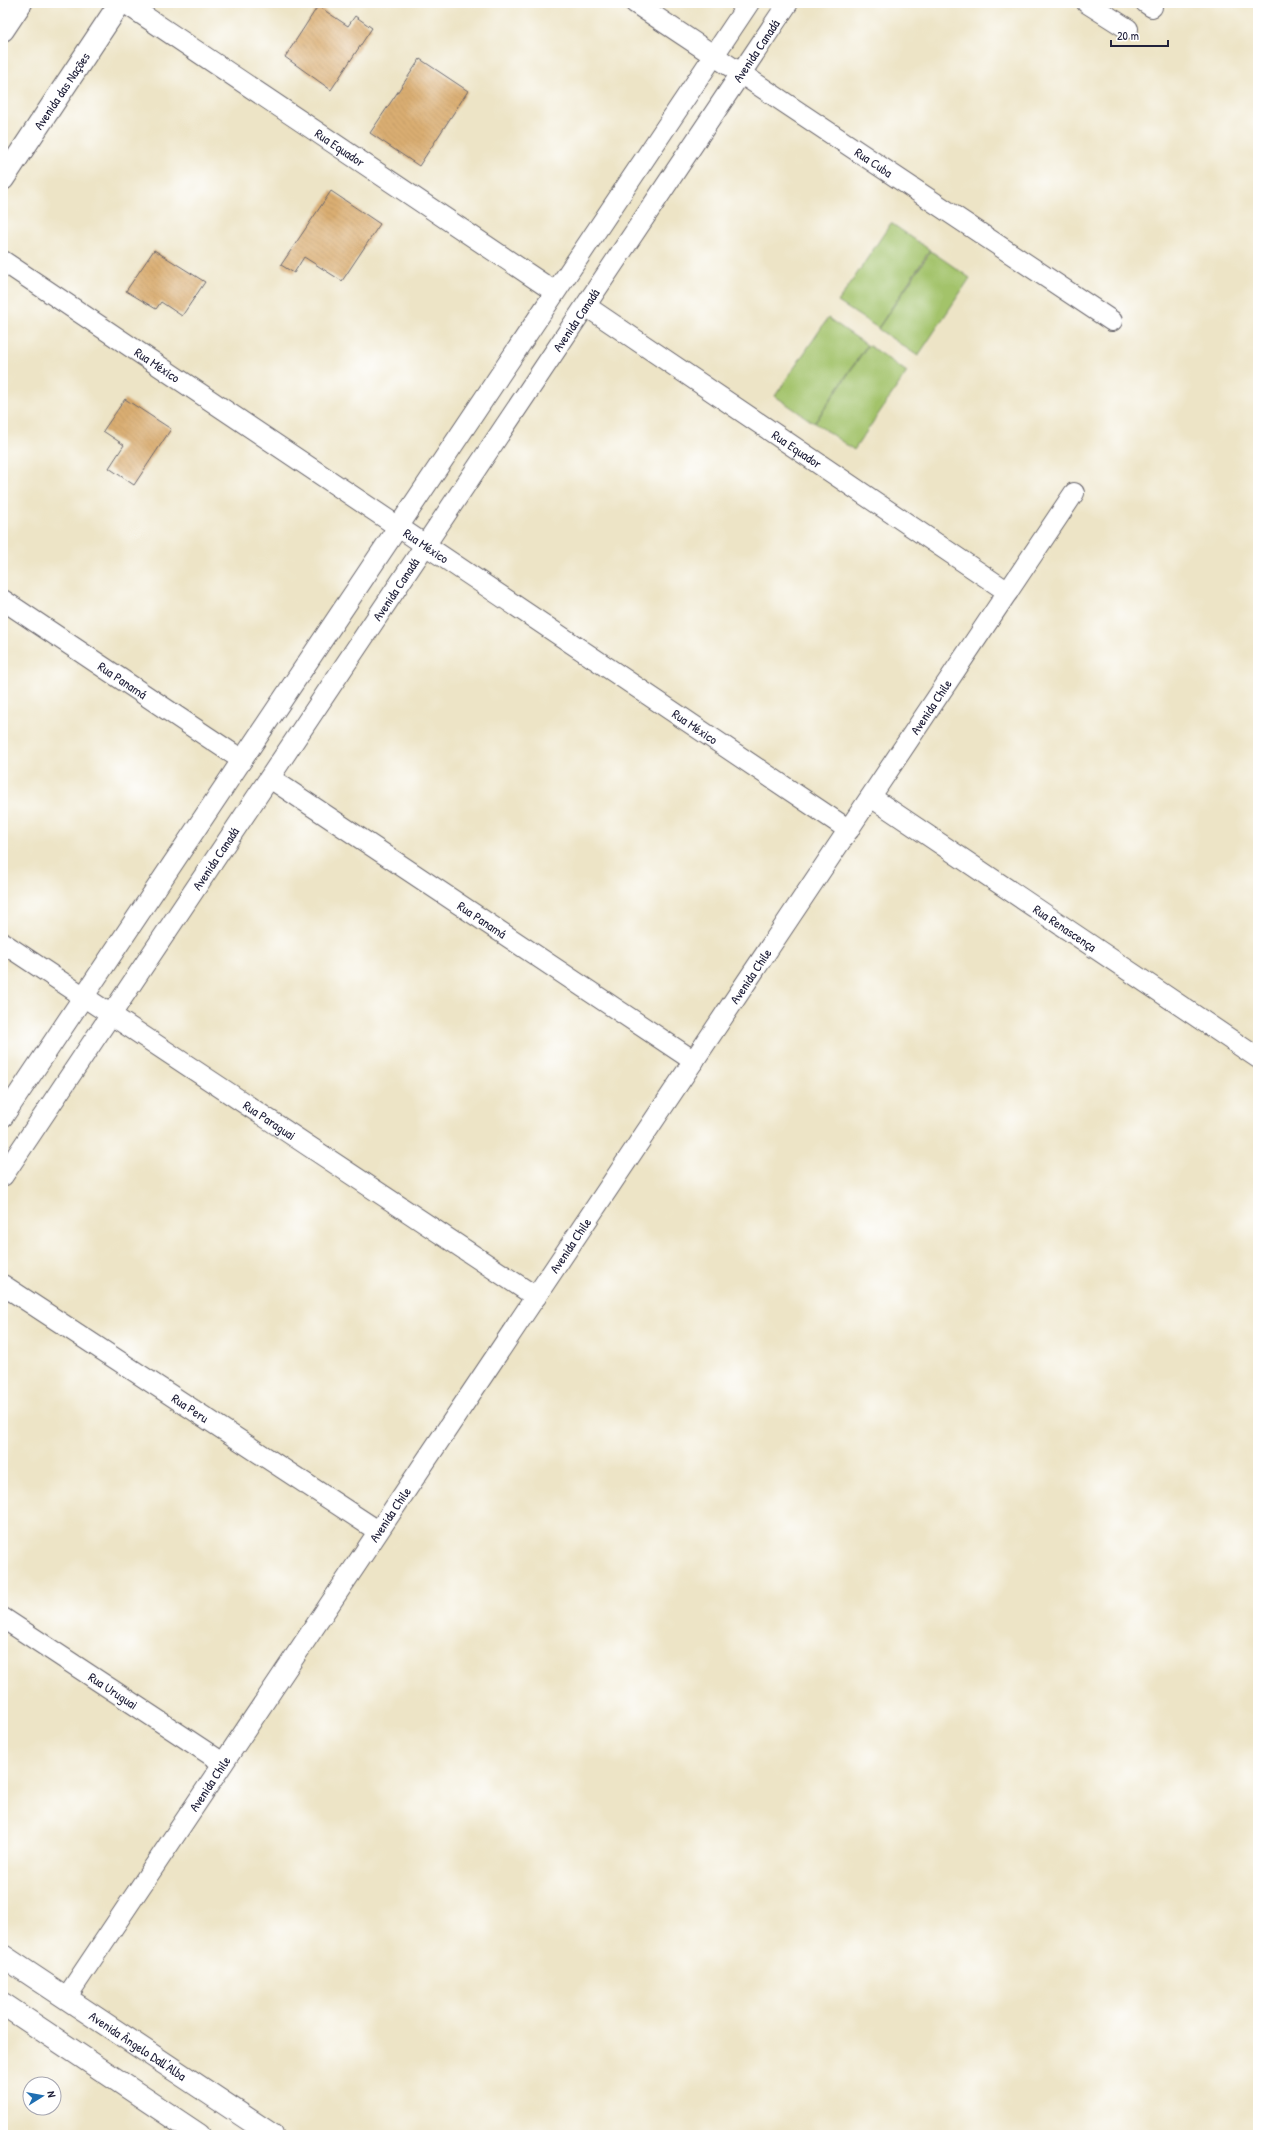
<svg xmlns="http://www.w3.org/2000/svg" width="1261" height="2138" font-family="'Patrick Hand',sans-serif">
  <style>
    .green { fill: #a3c36b; stroke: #627253 }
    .building { fill: url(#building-back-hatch) }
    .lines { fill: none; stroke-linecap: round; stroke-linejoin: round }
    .minor-casing { stroke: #69666c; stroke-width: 22 }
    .secondary-casing { stroke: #69666c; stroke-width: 24 }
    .minor { stroke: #fff; stroke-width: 20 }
    .secondary { stroke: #fff; stroke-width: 22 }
    .labels { text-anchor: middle; stroke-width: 3; stroke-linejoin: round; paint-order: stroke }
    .street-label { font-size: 13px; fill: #22223b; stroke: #fff }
  </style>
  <defs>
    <pattern id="building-back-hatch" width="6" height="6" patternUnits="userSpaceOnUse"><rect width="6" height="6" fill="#daae72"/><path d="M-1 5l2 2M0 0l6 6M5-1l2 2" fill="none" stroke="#bb9564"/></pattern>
  </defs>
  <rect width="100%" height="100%" fill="#fff"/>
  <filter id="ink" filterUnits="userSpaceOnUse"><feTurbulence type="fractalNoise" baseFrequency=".025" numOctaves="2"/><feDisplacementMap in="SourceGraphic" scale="8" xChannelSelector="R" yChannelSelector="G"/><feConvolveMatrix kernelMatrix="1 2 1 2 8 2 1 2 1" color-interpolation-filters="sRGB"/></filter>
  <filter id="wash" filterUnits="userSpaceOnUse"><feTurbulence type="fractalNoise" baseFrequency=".012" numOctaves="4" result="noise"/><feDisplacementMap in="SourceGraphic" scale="16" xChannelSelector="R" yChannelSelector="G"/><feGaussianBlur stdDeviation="0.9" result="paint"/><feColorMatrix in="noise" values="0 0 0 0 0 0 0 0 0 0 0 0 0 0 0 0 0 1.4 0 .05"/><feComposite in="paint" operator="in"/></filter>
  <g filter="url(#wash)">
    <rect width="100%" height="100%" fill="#ede4c6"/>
    <!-- green -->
    <g class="green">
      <path d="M891,223L930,250L878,328L838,302Z"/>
      <path d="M931,251L970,278L918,356L878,329Z"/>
      <path d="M828,318L867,345L814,423L775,396Z"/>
      <path d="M868,345L907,372L854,450L815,423Z"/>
    </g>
    <g id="blocks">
      <!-- building -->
      <g class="building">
        <path d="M318,6L348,26L355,16L372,28L331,90L285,57Z"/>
        <path d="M420,59L468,91L419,166L370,133Z"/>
        <path d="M331,191L380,224L342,281L304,257L294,273L281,265Z"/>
        <path d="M154,250L205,282L182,316L161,302L156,309L126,291Z"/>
        <path d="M125,399L171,429L134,485L109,468L124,445L103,431Z"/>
      </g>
    </g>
  </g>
  <g filter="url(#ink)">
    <use href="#blocks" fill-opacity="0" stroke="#69666c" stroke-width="1"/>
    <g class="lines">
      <defs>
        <g id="minor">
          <path id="s1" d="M125,3L555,292"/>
          <path id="s2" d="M635,3L1112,321"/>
          <path d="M1087,3L1128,29"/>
          <path d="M1146,3L1152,7"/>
          <path id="s3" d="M3,261L849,830"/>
          <path id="s4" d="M586,306L1008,592"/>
          <path id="s5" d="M3,600L242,760"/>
          <path id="s6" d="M270,778L694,1061"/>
          <path id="s7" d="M871,797L1258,1058"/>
          <path id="s8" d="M3,943L536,1297"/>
          <path d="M3,1117L749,3"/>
          <path id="s9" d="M3,1176L788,3"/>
          <path id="s10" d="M3,1285L378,1531"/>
          <path id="s11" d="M3,1618L223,1763"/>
          <path id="s12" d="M66,1998L1074,493"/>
        </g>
        <g id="secondary">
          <path d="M3,30L21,3"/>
          <path id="s13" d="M3,179L120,3"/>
          <path id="s14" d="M3,1956L272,2135"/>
          <path d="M3,2004L199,2135"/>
        </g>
      </defs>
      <!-- minor casing -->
      <use href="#minor" class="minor-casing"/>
      <!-- secondary casing -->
      <use href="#secondary" class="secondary-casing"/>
      <!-- minor -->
      <use href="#minor" class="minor"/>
      <!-- secondary -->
      <use href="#secondary" class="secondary"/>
    </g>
  </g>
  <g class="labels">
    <!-- street labels -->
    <g class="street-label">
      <text dy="5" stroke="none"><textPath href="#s9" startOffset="1354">Avenida Canadá</textPath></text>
      <text dy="5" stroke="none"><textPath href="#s13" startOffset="106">Avenida das Nações</textPath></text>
      <text dy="5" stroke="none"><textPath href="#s1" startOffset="259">Rua Equador</textPath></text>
      <text dy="5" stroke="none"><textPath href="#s2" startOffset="287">Rua Cuba</textPath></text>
      <text dy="5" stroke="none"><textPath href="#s9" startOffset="1030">Avenida Canadá</textPath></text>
      <text dy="5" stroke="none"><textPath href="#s3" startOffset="186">Rua México</textPath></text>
      <text dy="5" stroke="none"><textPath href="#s4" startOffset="255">Rua Equador</textPath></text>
      <text dy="5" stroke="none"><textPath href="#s3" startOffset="510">Rua México</textPath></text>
      <text dy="5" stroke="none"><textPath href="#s9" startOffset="706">Avenida Canadá</textPath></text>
      <text dy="5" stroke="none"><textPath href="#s5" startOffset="144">Rua Panamá</textPath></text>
      <text dy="5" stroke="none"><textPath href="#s12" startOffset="1554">Avenida Chile</textPath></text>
      <text dy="5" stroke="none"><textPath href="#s3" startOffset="834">Rua México</textPath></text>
      <text dy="5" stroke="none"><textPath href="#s9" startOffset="382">Avenida Canadá</textPath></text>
      <text dy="5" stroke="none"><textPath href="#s6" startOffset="255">Rua Panamá</textPath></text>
      <text dy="5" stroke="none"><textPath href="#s7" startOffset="234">Rua Renascença</textPath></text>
      <text dy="5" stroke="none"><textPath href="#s12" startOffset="1230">Avenida Chile</textPath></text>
      <text dy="5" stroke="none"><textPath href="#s8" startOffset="320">Rua Paraguai</textPath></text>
      <text dy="5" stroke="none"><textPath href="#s12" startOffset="906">Avenida Chile</textPath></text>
      <text dy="5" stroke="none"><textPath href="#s10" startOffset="224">Rua Peru</textPath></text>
      <text dy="5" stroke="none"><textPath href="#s12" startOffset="582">Avenida Chile</textPath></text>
      <text dy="5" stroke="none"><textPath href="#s11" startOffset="132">Rua Uruguai</textPath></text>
      <text dy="5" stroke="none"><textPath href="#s12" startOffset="258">Avenida Chile</textPath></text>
      <text dy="5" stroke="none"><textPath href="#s14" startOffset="162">Avenida Ângelo Dall'Alba</textPath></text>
    </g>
  </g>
  <!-- margin -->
  <rect width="1261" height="2138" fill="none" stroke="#fff" stroke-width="16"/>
  <!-- north arrow -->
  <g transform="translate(42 2096) rotate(79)"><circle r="19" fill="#ffffff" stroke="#a7a7b1"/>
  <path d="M0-3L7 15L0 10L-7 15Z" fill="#1f6fb2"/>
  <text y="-6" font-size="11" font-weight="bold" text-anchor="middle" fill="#22223b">N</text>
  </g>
  <!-- scale -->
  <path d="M1111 40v6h57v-6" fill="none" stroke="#22223b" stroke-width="2"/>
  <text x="1117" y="40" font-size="12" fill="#22223b" stroke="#ffffff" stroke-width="3" paint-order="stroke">20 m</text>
</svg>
